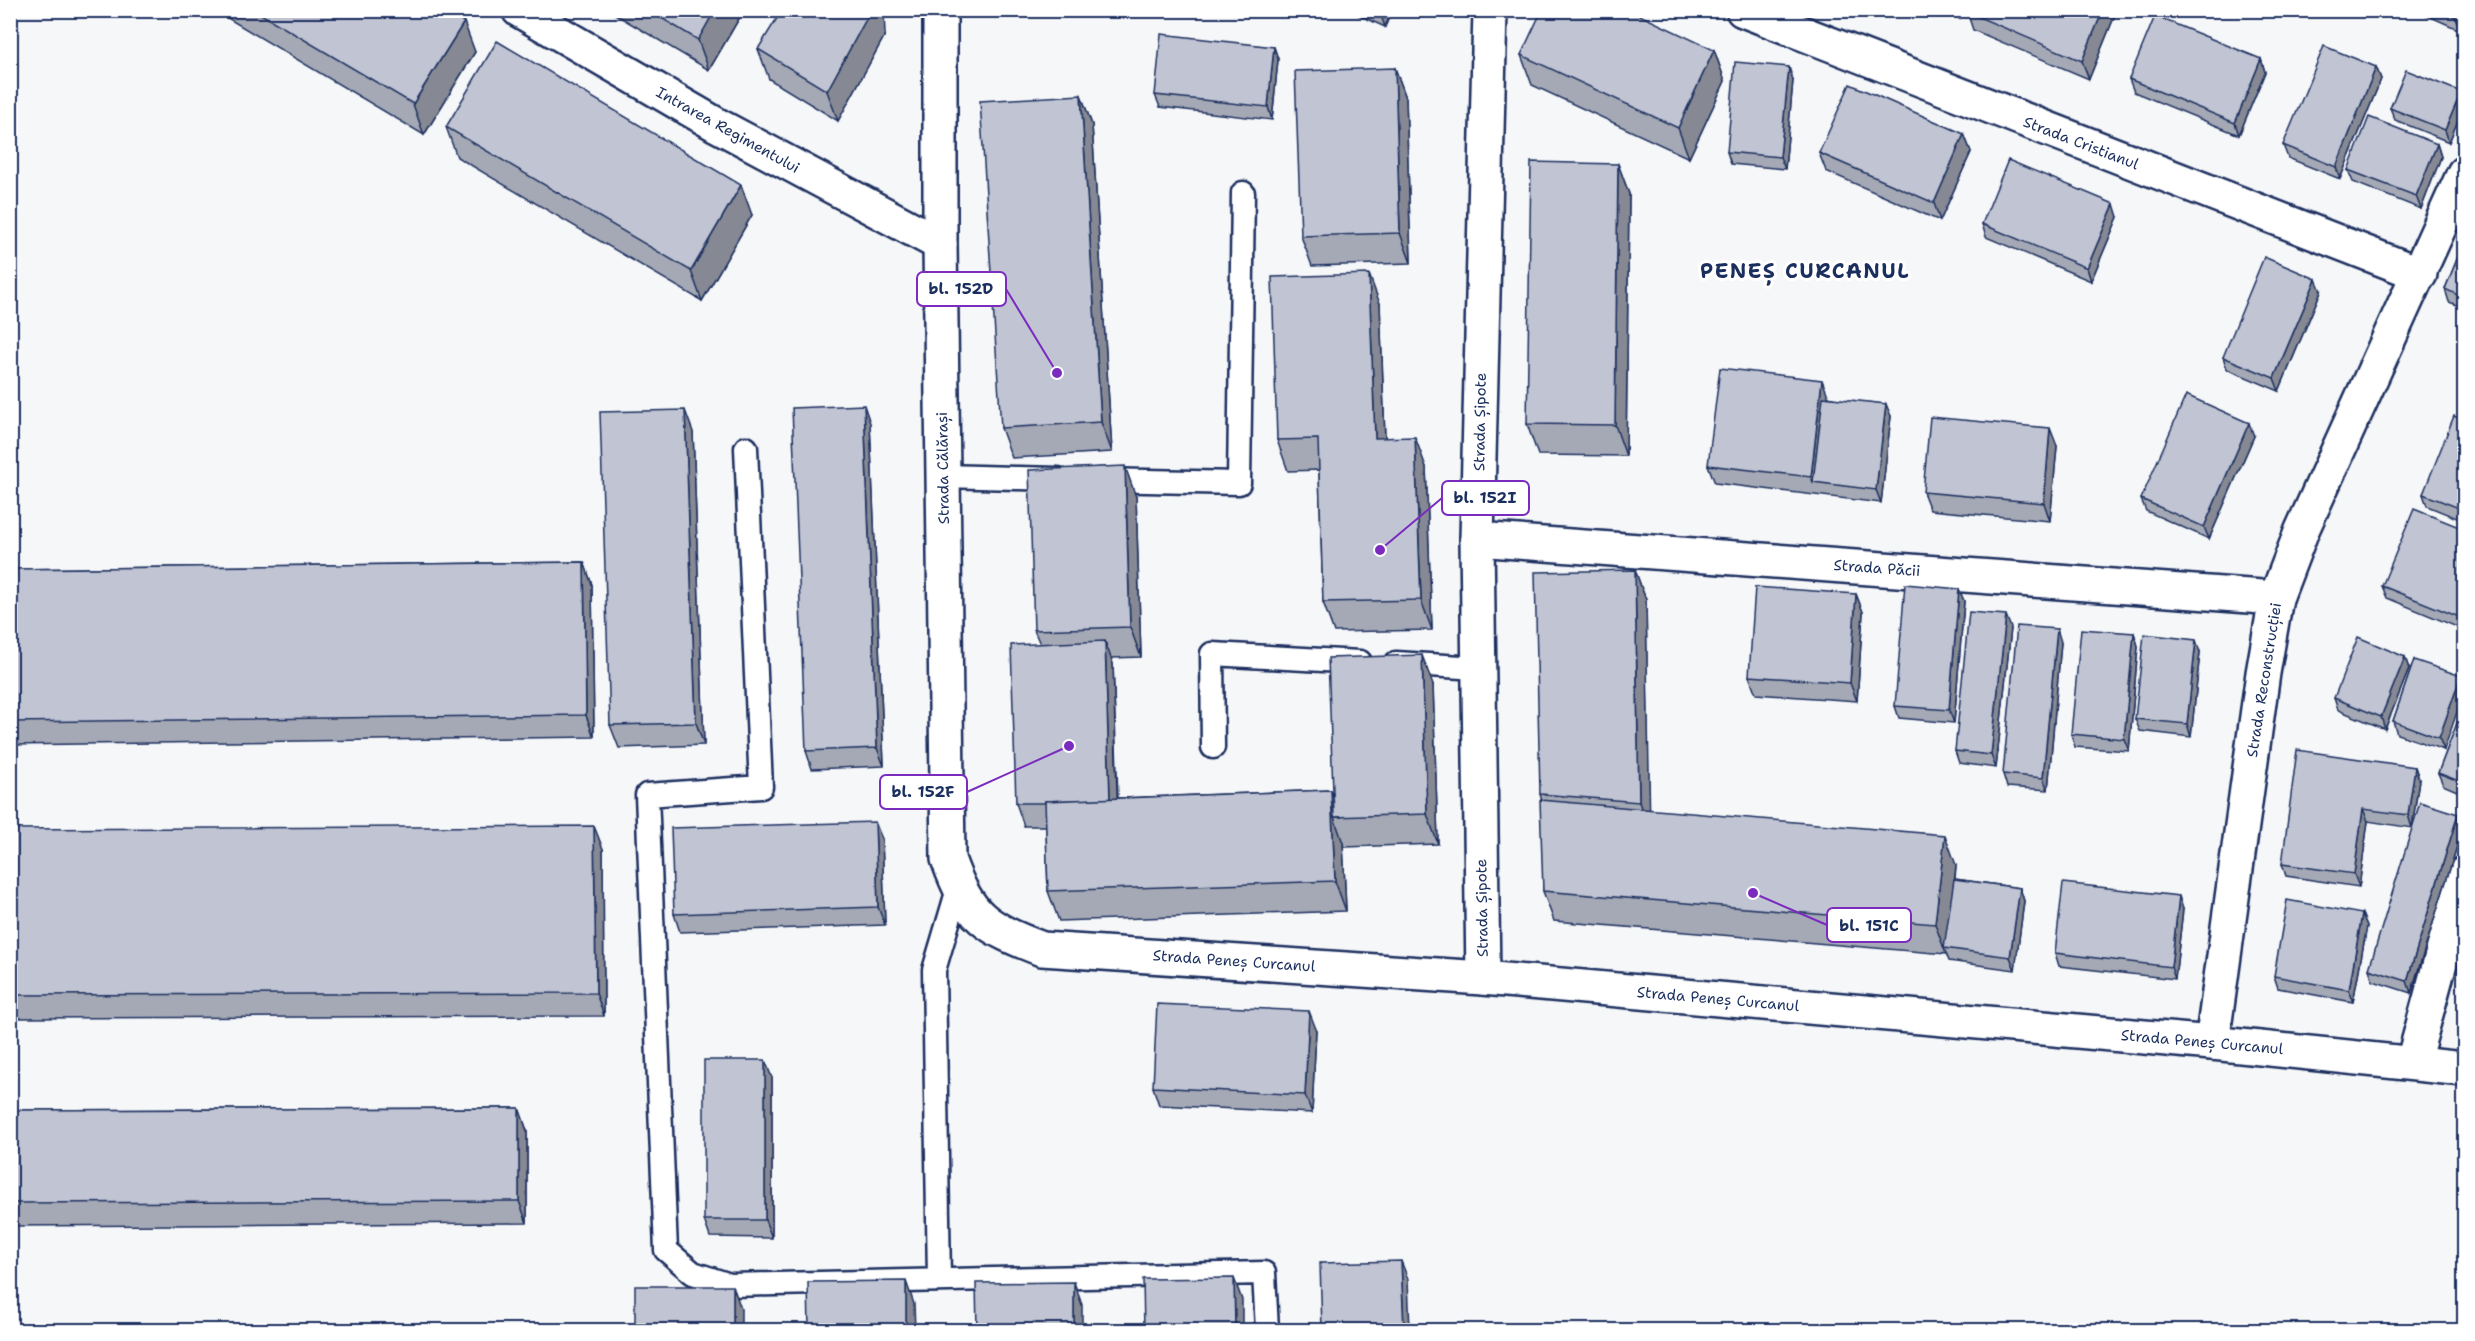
<svg xmlns="http://www.w3.org/2000/svg" width="2475" height="1341" font-family="'Shantell Sans',sans-serif">
  <style>
    .lines { fill: none; stroke-linecap: round; stroke-linejoin: round }
    .lane-casing { stroke: #1b2f5e; stroke-width: 27 }
    .street-casing { stroke: #1b2f5e; stroke-width: 38 }
    .secondary-casing { stroke: #1b2f5e; stroke-width: 38 }
    .lane { stroke: #fff; stroke-width: 22 }
    .street { stroke: #fff; stroke-width: 33 }
    .secondary { stroke: #fff; stroke-width: 33 }
    .wall { fill: #a5a9b5; stroke: #1b2f5e; stroke-width: 1.5 }
    .shaded-wall { fill: #868994; stroke: #1b2f5e; stroke-width: 1.5 }
    .building { fill: #c0c4d3; stroke: #1b2f5e; stroke-width: 1.5 }
    .labels { text-anchor: middle; stroke-width: 6; stroke-linejoin: round; paint-order: stroke }
    .street-label { font-size: 15px; fill: #1b2f5e; stroke: #fff }
    .district-label { font-size: 21px; font-weight: bold; letter-spacing: 1.5px; fill: #1b2f5e; stroke: #fff }
    .leader { fill: none; stroke: #7b2cbf; stroke-width: 2 }
    .callout-dot { fill: #7b2cbf; stroke: #fff; stroke-width: 2 }
    .callout { fill: #fff; stroke: #7b2cbf; stroke-width: 2 }
    .callout-label { font-size: 16px; text-anchor: middle; font-weight: bold; fill: #1b2f5e }
  </style>
  <rect width="100%" height="100%" fill="#f6f7f9"/>
  <filter id="ink" filterUnits="userSpaceOnUse"><feTurbulence type="fractalNoise" baseFrequency=".0167" numOctaves="2"/><feDisplacementMap in="SourceGraphic" scale="12" xChannelSelector="R" yChannelSelector="G"/><feConvolveMatrix kernelMatrix="1 2 1 2 8 2 1 2 1" color-interpolation-filters="sRGB"/></filter>
  <g filter="url(#ink)">
    <g class="lines">
      <defs>
        <g id="lane">
          <path d="M746,448L761,787L647,795L666,1250L693,1273L730,1285L1264,1273L1267,1330"/>
          <path d="M943,476L1058,479"/>
          <path d="M1100,480L1239,483L1243,193"/>
          <path d="M1396,663L1478,668"/>
          <path d="M1213,747L1212,654L1360,662"/>
          <path d="M939,1279L934,970L958,889"/>
        </g>
        <g id="street">
          <path d="M519,10L717,125L940,244"/>
          <path d="M1743,10L2420,274"/>
          <path d="M1477,539L2276,598"/>
          <path d="M1483,978L1477,539L1490,10"/>
          <path d="M2212,1043L2263,673L2276,598L2302,530L2464,173"/>
          <path d="M2413,1062L2464,874"/>
        </g>
        <path id="secondary" d="M940,10V244L948,859C969,918 985,927 1042,949L1483,978L2212,1043L2464,1069"/>
      </defs>
      <!-- lane casing -->
      <use href="#lane" class="lane-casing"/>
      <!-- street casing -->
      <use href="#street" class="street-casing"/>
      <!-- secondary casing -->
      <use href="#secondary" class="secondary-casing"/>
      <!-- lane -->
      <use href="#lane" class="lane"/>
      <!-- street -->
      <use href="#street" class="street"/>
      <!-- secondary -->
      <use href="#secondary" class="secondary"/>
    </g>
    <!-- wall -->
    <g class="wall">
      <path d="M214,10H444L475,52L424,135Z"/>
      <path d="M608,10H744L709,70Z"/>
      <path d="M1347,10H1392L1385,27Z"/>
      <path d="M1939,10H1963L1960,19Z"/>
      <path d="M1967,10H2117L2089,79L1973,30L1967,12Z"/>
      <path d="M2415,10H2464L2460,30Z"/>
      <path d="M885,35L838,121L769,79L758,49Z"/>
      <path d="M1274,47L1278,59L1272,120L1160,107L1155,95Z"/>
      <path d="M1714,50L1725,81L1689,158L1532,85L1521,55Z"/>
      <path d="M2261,59L2265,72L2239,135L2134,92L2129,79Z"/>
      <path d="M2376,67L2381,79L2340,179L2288,158L2283,145Z"/>
      <path d="M1395,68L1406,98L1411,263L1312,266L1301,236Z"/>
      <path d="M1793,80L1785,169L1731,164L1727,152Z"/>
      <path d="M1081,95L1092,125L1112,452L1012,458L1001,428Z"/>
      <path d="M2464,102V106L2449,142L2395,120L2390,108Z"/>
      <path d="M446,127L752,215L702,301L457,157Z"/>
      <path d="M1964,134L1971,152L1940,221L1826,171L1819,153Z"/>
      <path d="M2437,144L2441,157L2421,209L2353,182L2348,170Z"/>
      <path d="M1618,164L1629,194L1626,456L1538,455L1527,424Z"/>
      <path d="M2118,217L2091,281L1986,237L1982,224Z"/>
      <path d="M2464,242V308L2449,302L2445,289Z"/>
      <path d="M2321,291L2279,391L2227,369L2223,357Z"/>
      <path d="M1380,304L1385,438L1426,467L1432,630L1334,632L1323,602L1319,470L1288,471L1277,440Z"/>
      <path d="M1829,397L1891,416L1881,503L1715,483L1708,465Z"/>
      <path d="M2464,420V521L2427,506L2423,494Z"/>
      <path d="M870,423L884,766L812,769L806,751Z"/>
      <path d="M693,432L704,745L619,748L610,725Z"/>
      <path d="M2254,436L2209,539L2146,511L2141,499Z"/>
      <path d="M2057,446L2050,521L1930,510L1923,492Z"/>
      <path d="M1136,497L1141,657L1111,658L1113,664L1118,798L1331,790L1333,795L1433,685L1438,844L1344,847L1343,843L1346,911L1059,921L1048,891L1046,826H1024L1016,803L1040,644L1034,630Z"/>
      <path d="M2464,529V630L2387,598L2382,586Z"/>
      <path d="M584,562L592,585L594,737L10,745V569Z"/>
      <path d="M1635,570L1646,600L1649,810L1956,865L1955,879L2020,888L2024,901L2015,970L1949,961L1946,953V954L1554,921L1543,891L1542,801L1540,794Z"/>
      <path d="M1959,589L1964,601L1954,723L1899,718L1895,706Z"/>
      <path d="M1856,594L1863,612L1857,701L1756,694L1749,676Z"/>
      <path d="M2011,628L1996,768L1959,763L1955,751Z"/>
      <path d="M2134,633L2138,646L2129,751L2075,747L2071,734Z"/>
      <path d="M2061,642L2048,790L2007,787L2003,774Z"/>
      <path d="M2200,652L2191,737L2140,731L2135,719Z"/>
      <path d="M2405,657L2409,669L2385,729L2338,710L2334,698Z"/>
      <path d="M2414,660L2444,750L2397,734L2393,721Z"/>
      <path d="M2464,705V794L2443,785L2438,773Z"/>
      <path d="M2415,767L2419,779L2412,828L2368,821L2359,887L2286,876L2282,864Z"/>
      <path d="M2458,814L2463,827L2411,993L2373,981L2369,969Z"/>
      <path d="M10,829L603,849L604,1016L10,1018Z"/>
      <path d="M882,839L885,925L680,932L674,914Z"/>
      <path d="M2183,909L2175,979L2059,966L2055,953Z"/>
      <path d="M2362,914L2367,926L2353,1002L2278,988L2274,976Z"/>
      <path d="M1316,1029L1312,1113L1159,1105L1153,1087Z"/>
      <path d="M772,1078V1238L710,1237L704,1220Z"/>
      <path d="M519,1108L527,1131V1223L10,1226V1110Z"/>
    </g>
    <!-- shaded-wall -->
    <g class="shaded-wall">
      <path d="M715,10H744L709,70L698,40Z"/>
      <path d="M871,10H884L885,35L838,121L827,91Z"/>
      <path d="M1379,10H1392L1385,27Z"/>
      <path d="M1956,10H1963L1960,19Z"/>
      <path d="M2103,10H2117L2089,79L2082,61Z"/>
      <path d="M2458,10H2464V18L2460,30L2455,17Z"/>
      <path d="M464,22L475,52L424,135L413,104Z"/>
      <path d="M1274,47L1278,59L1272,120L1268,107Z"/>
      <path d="M1714,50L1725,81L1689,158L1678,128Z"/>
      <path d="M2261,59L2265,72L2239,135L2235,123Z"/>
      <path d="M1789,67L1793,80L1785,169L1780,157Z"/>
      <path d="M2376,67L2381,79L2340,179L2336,167Z"/>
      <path d="M1395,68L1406,98L1411,263L1400,233Z"/>
      <path d="M2461,92L2464,102V106L2449,142L2445,130Z"/>
      <path d="M1081,95L1092,125L1112,452L1101,422Z"/>
      <path d="M1964,134L1971,152L1940,221L1934,203Z"/>
      <path d="M2437,144L2441,157L2421,209L2416,196Z"/>
      <path d="M1618,164L1629,194L1626,456L1615,425Z"/>
      <path d="M741,185L752,215L702,301L691,271Z"/>
      <path d="M2114,204L2118,217L2091,281L2087,268Z"/>
      <path d="M1369,274L1380,304L1386,468L1375,438Z"/>
      <path d="M2316,279L2321,291L2279,391L2274,378Z"/>
      <path d="M1822,380L1829,398L1813,482L1811,477Z"/>
      <path d="M1886,404L1891,416L1881,503L1876,490Z"/>
      <path d="M864,405L870,423L884,766L877,748Z"/>
      <path d="M685,410L693,432L704,745L696,723Z"/>
      <path d="M2249,423L2254,436L2209,539L2204,527Z"/>
      <path d="M2050,428L2057,446L2050,521L2044,503Z"/>
      <path d="M1415,437L1426,467L1432,630L1421,600Z"/>
      <path d="M1125,466L1136,497L1141,657L1130,627Z"/>
      <path d="M584,562L592,585L594,737L586,715Z"/>
      <path d="M1635,570L1646,600L1650,832L1639,802Z"/>
      <path d="M1959,589L1964,601L1954,723L1949,710Z"/>
      <path d="M1856,594L1863,612L1857,701L1850,683Z"/>
      <path d="M2006,615L2011,628L1996,768L1991,755Z"/>
      <path d="M2057,629L2061,642L2048,790L2043,778Z"/>
      <path d="M2134,633L2138,646L2129,751L2124,739Z"/>
      <path d="M2196,640L2200,652L2191,737L2187,724Z"/>
      <path d="M1105,641L1113,664L1118,824L1110,801Z"/>
      <path d="M1422,655L1433,685L1438,844L1427,814Z"/>
      <path d="M2405,657L2409,669L2385,729L2381,717Z"/>
      <path d="M2461,676L2464,685V692L2444,750L2439,738Z"/>
      <path d="M2415,767L2419,779L2412,828L2408,815Z"/>
      <path d="M1331,790L1341,817H1334L1343,843L1346,911L1335,881Z"/>
      <path d="M2363,809L2368,821L2359,887L2354,874Z"/>
      <path d="M2458,814L2463,827L2411,993L2407,981Z"/>
      <path d="M875,822L882,839L885,925L878,907Z"/>
      <path d="M594,826L603,849L604,1016L596,993Z"/>
      <path d="M1945,835L1956,865L1947,948H1944L1946,954L1935,924Z"/>
      <path d="M2020,888L2024,901L2015,970L2010,957Z"/>
      <path d="M2179,896L2183,909L2175,979L2171,967Z"/>
      <path d="M2362,914L2367,926L2353,1002L2349,990Z"/>
      <path d="M1309,1011L1316,1029L1312,1113L1305,1095Z"/>
      <path d="M765,1060L772,1078V1238L765,1220Z"/>
      <path d="M519,1108L527,1131V1223L519,1201Z"/>
      <path d="M1401,1261L1408,1279L1410,1330H1404Z"/>
      <path d="M1234,1278L1242,1300V1330H1235Z"/>
      <path d="M906,1281L914,1304L915,1330H906Z"/>
      <path d="M1074,1282L1082,1305V1330H1074Z"/>
      <path d="M733,1286L741,1309V1330H733Z"/>
    </g>
    <!-- building -->
    <g class="building">
      <path d="M254,10H444L464,22L413,104Z"/>
      <path d="M648,10H715L698,40Z"/>
      <path d="M782,10H871L827,91L758,49Z"/>
      <path d="M1542,10H1629L1714,50L1678,128L1521,55Z"/>
      <path d="M1967,10H2103L2082,61L1967,12Z"/>
      <path d="M2439,10H2458L2455,17Z"/>
      <path d="M2155,16L2261,59L2235,123L2129,79Z"/>
      <path d="M1161,34L1274,47L1268,107L1155,95Z"/>
      <path d="M497,41L741,185L691,271L446,127Z"/>
      <path d="M2324,46L2376,67L2336,167L2283,145Z"/>
      <path d="M1735,62L1789,67L1780,157L1727,152Z"/>
      <path d="M1395,68L1400,233L1301,236L1295,71Z"/>
      <path d="M2406,70L2461,92L2445,130L2390,108Z"/>
      <path d="M1850,84L1964,134L1934,203L1819,153Z"/>
      <path d="M1081,95L1101,422L1001,428L980,101Z"/>
      <path d="M2369,117L2437,144L2416,196L2348,170Z"/>
      <path d="M2008,160L2114,204L2087,268L1982,224Z"/>
      <path d="M1531,162L1618,164L1615,425L1527,424Z"/>
      <path d="M2464,242V298L2445,289Z"/>
      <path d="M2264,257L2316,279L2274,378L2223,357Z"/>
      <path d="M1369,274L1375,438L1415,437L1421,600L1323,602L1318,439L1277,440L1272,277Z"/>
      <path d="M1720,368L1822,380L1811,477L1708,465Z"/>
      <path d="M2464,377V387L2461,386Z"/>
      <path d="M2186,395L2249,423L2204,527L2141,499Z"/>
      <path d="M1823,397L1886,404L1876,490L1813,482Z"/>
      <path d="M864,405L877,748L806,751L792,408Z"/>
      <path d="M685,410L696,723L610,725L600,412Z"/>
      <path d="M2454,416L2464,420V510L2423,494Z"/>
      <path d="M1930,417L2050,428L2044,503L1923,492Z"/>
      <path d="M1125,466L1130,627L1034,630L1029,470Z"/>
      <path d="M2414,509L2464,529V619L2382,586Z"/>
      <path d="M584,562L586,715L10,722V569Z"/>
      <path d="M1635,570L1639,802L1540,794L1535,572Z"/>
      <path d="M1905,584L1959,589L1949,710L1895,706Z"/>
      <path d="M1755,587L1856,594L1850,683L1749,676Z"/>
      <path d="M1969,612L2006,615L1991,755L1955,751Z"/>
      <path d="M2017,626L2057,629L2043,778L2003,774Z"/>
      <path d="M2081,629L2134,633L2124,739L2071,734Z"/>
      <path d="M2144,634L2196,640L2187,724L2135,719Z"/>
      <path d="M2358,637L2405,657L2381,717L2334,698Z"/>
      <path d="M1105,641L1110,799L1045,801V803H1016L1011,645Z"/>
      <path d="M1422,655L1427,814L1334,817L1328,658Z"/>
      <path d="M2414,660L2461,676L2439,738L2393,721Z"/>
      <path d="M2464,705V783L2438,773Z"/>
      <path d="M2297,750L2415,767L2408,815L2363,809L2354,874L2282,864Z"/>
      <path d="M1331,790L1335,881L1048,891L1045,801Z"/>
      <path d="M1540,800L1945,835L1935,924L1543,891Z"/>
      <path d="M2420,802L2458,814L2407,981L2369,969Z"/>
      <path d="M875,822L878,907L674,914L671,828Z"/>
      <path d="M594,826L596,993L10,995V829Z"/>
      <path d="M1954,879L2020,888L2010,957L1944,948Z"/>
      <path d="M2063,883L2179,896L2171,967L2055,953Z"/>
      <path d="M2287,900L2362,914L2349,990L2274,976Z"/>
      <path d="M1157,1004L1309,1011L1305,1095L1153,1087Z"/>
      <rect x="704" y="1060" width="61" height="160"/>
      <path d="M519,1108V1201L10,1203V1110Z"/>
      <path d="M1401,1261L1404,1330H1322L1320,1263Z"/>
      <path d="M1234,1278L1235,1330H1144L1143,1279Z"/>
      <path d="M906,1281V1330H809L808,1282Z"/>
      <path d="M1074,1282V1330H977L976,1283Z"/>
      <rect x="635" y="1286" width="98" height="44"/>
    </g>
  </g>
  <g class="labels">
    <!-- street labels -->
    <g class="street-label">
      <text transform="translate(728 130) rotate(29)" y="5">Intrarea Regimentului</text>
      <text transform="translate(2081 143) rotate(21)" y="5">Strada Cristianul</text>
      <text transform="translate(1480 422) rotate(-89)" y="5">Strada Șipote</text>
      <text transform="translate(943 468) rotate(-91)" y="5">Strada Călărași</text>
      <text transform="translate(1877 568) rotate(4)" y="5">Strada Păcii</text>
      <text transform="translate(2264 680) rotate(-81)" y="5">Strada Reconstrucției</text>
      <text transform="translate(1482 908) rotate(-91)" y="5">Strada Șipote</text>
      <text transform="translate(1234 961) rotate(4)" y="5">Strada Peneș Curcanul</text>
      <text transform="translate(1718 999) rotate(5)" y="5">Strada Peneș Curcanul</text>
      <text transform="translate(2202 1042) rotate(5)" y="5">Strada Peneș Curcanul</text>
    </g>
    <!-- district labels -->
    <g class="district-label">
      <text x="1805" y="278">PENEȘ CURCANUL</text>
    </g>
  </g>
  <!-- callouts -->
  <path class="leader" d="M1057 373L1006 289M1380 550L1442 498M1069 746L967 792M1753 893L1827 925"/>
  <g class="callout-dot">
    <circle cx="1057" cy="373" r="6"/>
    <circle cx="1380" cy="550" r="6"/>
    <circle cx="1069" cy="746" r="6"/>
    <circle cx="1753" cy="893" r="6"/>
  </g>
  <g class="callout">
    <rect x="917" y="272" width="89" height="34" rx="6"/>
    <rect x="1442" y="481" width="87" height="34" rx="6"/>
    <rect x="880" y="775" width="87" height="34" rx="6"/>
    <rect x="1827" y="908" width="84" height="34" rx="6"/>
  </g>
  <g class="callout-label">
    <text x="961" y="294">bl. 152D</text>
    <text x="1485" y="503">bl. 152I</text>
    <text x="923" y="797">bl. 152F</text>
    <text x="1869" y="931">bl. 151C</text>
  </g>
  <!-- margin -->
  <rect width="2475" height="1341" fill="none" stroke="#fff" stroke-width="36"/>
  <rect x="18" y="18" width="2439" height="1305" fill="none" stroke="#1b2f5e" stroke-width="2" filter="url(#ink)"/>
</svg>
